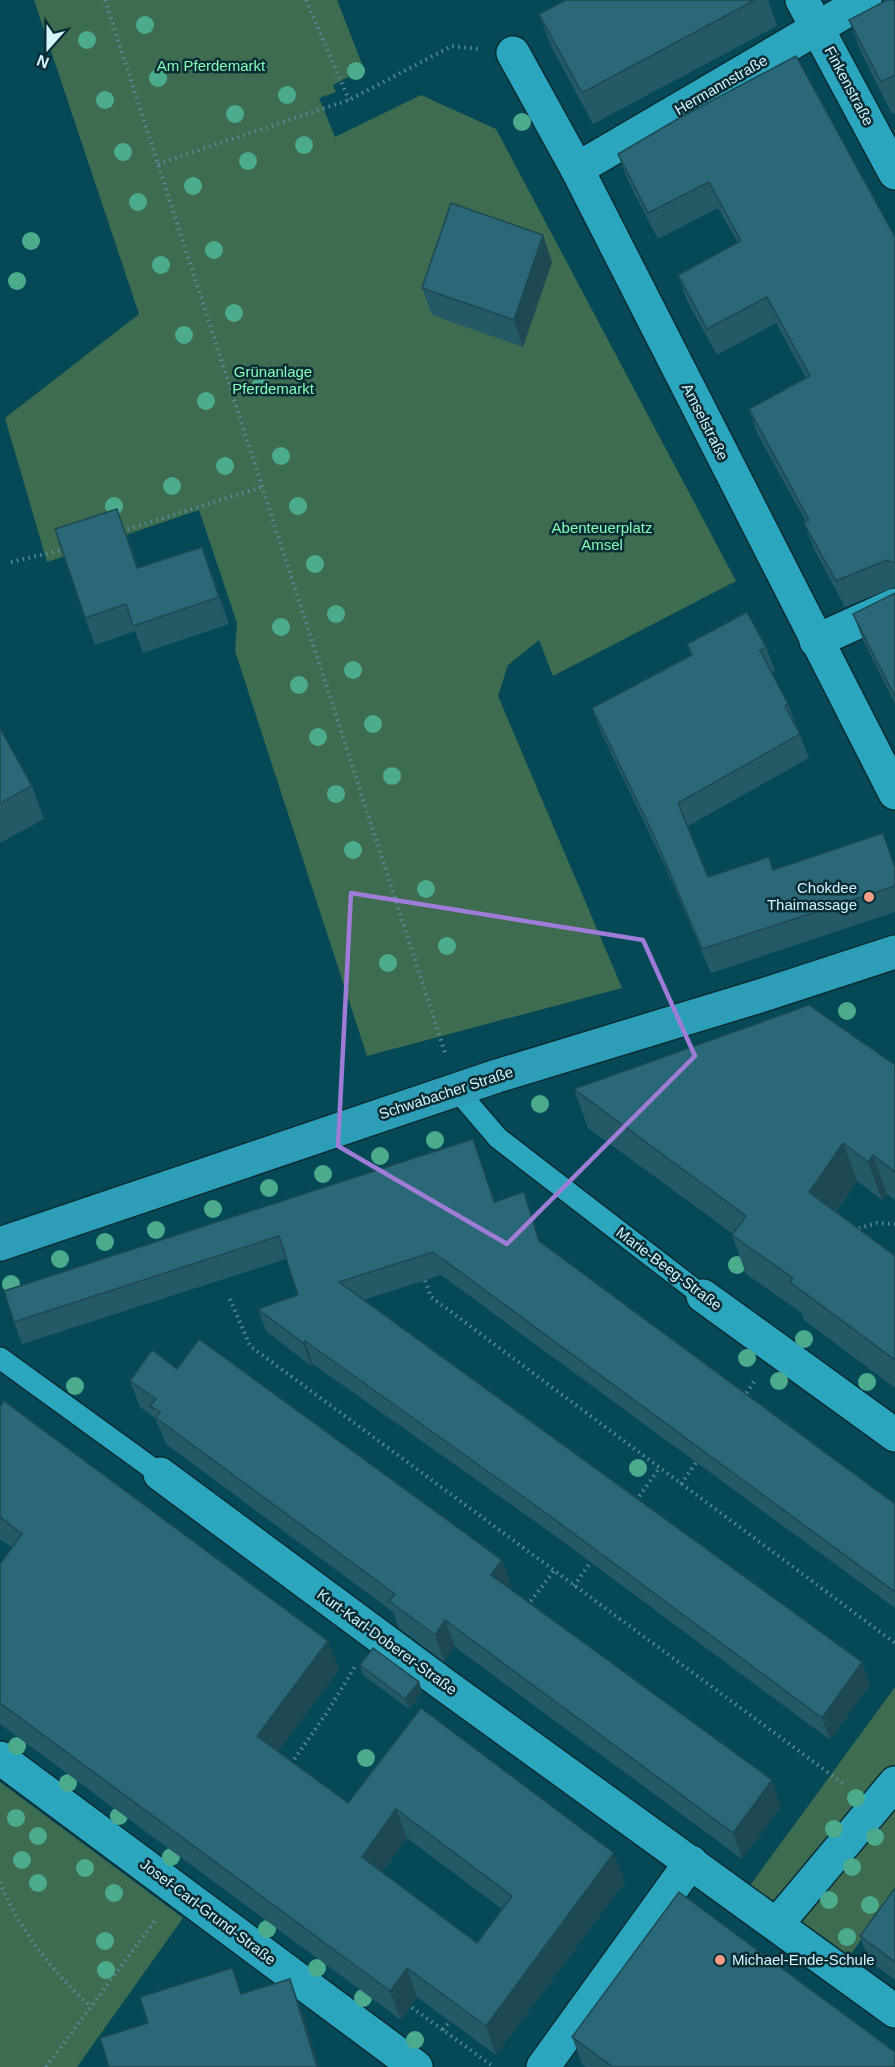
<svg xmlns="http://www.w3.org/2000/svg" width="895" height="2067" font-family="Helvetica,sans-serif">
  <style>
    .green { fill: #3d6c50 }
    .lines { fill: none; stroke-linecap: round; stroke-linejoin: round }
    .lane-casing { stroke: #082d35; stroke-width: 24 }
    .street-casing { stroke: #082d35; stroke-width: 36 }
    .secondary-casing { stroke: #082d35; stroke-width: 36 }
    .path { stroke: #568b97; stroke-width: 4; stroke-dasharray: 1.5 4.5; stroke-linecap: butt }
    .lane { stroke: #2ca5bf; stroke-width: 21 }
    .street { stroke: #2ca5bf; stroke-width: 33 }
    .secondary { stroke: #2c9eb7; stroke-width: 33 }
    .tree { fill: #4cab8c }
    .wall { fill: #245966; fill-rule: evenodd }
    .shaded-wall { fill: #1d4953 }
    .building { fill: #2a6877; stroke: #1d4953; stroke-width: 1.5; fill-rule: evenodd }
    .marked { fill: none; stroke: #9f7cd7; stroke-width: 4.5; stroke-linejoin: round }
    .poi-dot { fill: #f49e87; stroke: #082d35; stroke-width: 2 }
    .labels { text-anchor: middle; stroke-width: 5; stroke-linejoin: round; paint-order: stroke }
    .park-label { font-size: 15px; fill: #87fbb7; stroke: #082d35 }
    .street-label { font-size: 15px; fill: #d6f4fc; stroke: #082d35 }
    .poi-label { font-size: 15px; fill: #d6f4fc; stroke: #082d35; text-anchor: end }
  </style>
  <rect width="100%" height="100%" fill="#054957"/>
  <!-- green -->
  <g class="green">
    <path d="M34,0H337L364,69L333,85L336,92L319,98L335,137L421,95L496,129L736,581L553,676L539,640L508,665L498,696L622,988L367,1056L235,651L237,623L199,510L47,562L5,418L139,314Z"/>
    <path d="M895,1687V1891L844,1964L746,1891Z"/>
    <path d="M0,1782L183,1918L77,2067H0Z"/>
  </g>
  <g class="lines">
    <defs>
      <g id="lane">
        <path d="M456,1089L498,1138L703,1296"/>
        <path d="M0,1358L160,1474"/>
      </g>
      <g id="street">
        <path d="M802,0L895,173"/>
        <path d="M513,53L577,169L895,793"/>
        <path d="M577,169L865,0"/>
        <path d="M816,641L895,605"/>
        <path d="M703,1296L895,1435"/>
        <path d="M160,1474L446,1686L895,2011"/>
        <path d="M0,1758L416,2067"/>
        <path d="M777,1924L895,1783"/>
        <path d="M543,2067L691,1862"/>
      </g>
      <path id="secondary" d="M0,1244L497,1076L763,995L895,952"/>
    </defs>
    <!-- lane casing -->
    <use href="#lane" class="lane-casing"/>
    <!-- street casing -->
    <use href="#street" class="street-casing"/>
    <!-- secondary casing -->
    <use href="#secondary" class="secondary-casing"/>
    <!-- path -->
    <g class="path">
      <path d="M105,0L446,1056"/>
      <path d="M306,0L349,100"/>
      <path d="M158,164L349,100L452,46L478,49"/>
      <path d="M122,531L262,487"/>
      <path d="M11,562L67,549"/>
      <path d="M853,1230L877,1223L895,1224"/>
      <path d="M423,1275L431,1297L895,1643"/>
      <path d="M230,1299L250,1346L845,1785"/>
      <path d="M743,1398L756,1379"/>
      <path d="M681,1484L698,1460"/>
      <path d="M636,1501L660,1467"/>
      <path d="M574,1586L592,1560"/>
      <path d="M527,1606L554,1571"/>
      <path d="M291,1764L328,1711L356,1665"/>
      <path d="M0,1882C19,1930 53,1972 91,2007"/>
      <path d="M407,2004L494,2067"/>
      <path d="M443,2030L450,2021"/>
      <path d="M46,2067L157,1918"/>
    </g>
    <!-- lane -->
    <use href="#lane" class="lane"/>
    <!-- street -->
    <use href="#street" class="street"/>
    <!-- secondary -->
    <use href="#secondary" class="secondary"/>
  </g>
  <!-- trees -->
  <g class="tree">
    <circle cx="145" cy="25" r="9"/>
    <circle cx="87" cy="40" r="9"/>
    <circle cx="356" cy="71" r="9"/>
    <circle cx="158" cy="78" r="9"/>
    <circle cx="287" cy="95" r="9"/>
    <circle cx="105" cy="100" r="9"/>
    <circle cx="235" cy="114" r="9"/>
    <circle cx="522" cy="122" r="9"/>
    <circle cx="304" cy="145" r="9"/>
    <circle cx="123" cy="152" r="9"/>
    <circle cx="248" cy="161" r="9"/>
    <circle cx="193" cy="186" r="9"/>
    <circle cx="138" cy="202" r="9"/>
    <circle cx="31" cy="241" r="9"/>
    <circle cx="214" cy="250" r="9"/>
    <circle cx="161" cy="265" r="9"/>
    <circle cx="17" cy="281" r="9"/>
    <circle cx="234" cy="313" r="9"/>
    <circle cx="184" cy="335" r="9"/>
    <circle cx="261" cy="385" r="9"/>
    <circle cx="206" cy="401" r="9"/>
    <circle cx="281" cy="456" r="9"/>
    <circle cx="225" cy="466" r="9"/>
    <circle cx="172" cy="486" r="9"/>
    <circle cx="114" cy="506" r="9"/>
    <circle cx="298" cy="506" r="9"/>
    <circle cx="315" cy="564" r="9"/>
    <circle cx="336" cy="614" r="9"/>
    <circle cx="281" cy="627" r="9"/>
    <circle cx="353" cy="670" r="9"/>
    <circle cx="299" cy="685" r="9"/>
    <circle cx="373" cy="724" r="9"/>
    <circle cx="318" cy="737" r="9"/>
    <circle cx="392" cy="776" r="9"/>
    <circle cx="336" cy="794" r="9"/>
    <circle cx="353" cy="850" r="9"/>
    <circle cx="426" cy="889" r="9"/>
    <circle cx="447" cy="946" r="9"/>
    <circle cx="388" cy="963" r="9"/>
    <circle cx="847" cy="1011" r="9"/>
    <circle cx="540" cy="1104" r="9"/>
    <circle cx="435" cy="1140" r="9"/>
    <circle cx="380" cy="1156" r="9"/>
    <circle cx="323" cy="1174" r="9"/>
    <circle cx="269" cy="1188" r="9"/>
    <circle cx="213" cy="1209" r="9"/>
    <circle cx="156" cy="1230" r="9"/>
    <circle cx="105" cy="1242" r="9"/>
    <circle cx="60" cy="1259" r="9"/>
    <circle cx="737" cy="1265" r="9"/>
    <circle cx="11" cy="1284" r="9"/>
    <circle cx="804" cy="1339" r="9"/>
    <circle cx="747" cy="1358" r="9"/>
    <circle cx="779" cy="1381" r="9"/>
    <circle cx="867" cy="1382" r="9"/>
    <circle cx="75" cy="1386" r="9"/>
    <circle cx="638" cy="1468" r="9"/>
    <circle cx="17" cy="1746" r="9"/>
    <circle cx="366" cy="1758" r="9"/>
    <circle cx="68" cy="1783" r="9"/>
    <circle cx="856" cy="1798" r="9"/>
    <circle cx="119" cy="1816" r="9"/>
    <circle cx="16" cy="1818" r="9"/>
    <circle cx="834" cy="1829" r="9"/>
    <circle cx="38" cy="1836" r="9"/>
    <circle cx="875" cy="1837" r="9"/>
    <circle cx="171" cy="1857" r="9"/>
    <circle cx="22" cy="1860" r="9"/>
    <circle cx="852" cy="1867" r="9"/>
    <circle cx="85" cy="1868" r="9"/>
    <circle cx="38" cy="1883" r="9"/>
    <circle cx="114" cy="1893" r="9"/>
    <circle cx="829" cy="1900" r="9"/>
    <circle cx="870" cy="1905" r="9"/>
    <circle cx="267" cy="1929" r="9"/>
    <circle cx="847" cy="1937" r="9"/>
    <circle cx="105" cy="1941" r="9"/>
    <circle cx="317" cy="1968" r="9"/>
    <circle cx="106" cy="1970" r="9"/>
    <circle cx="363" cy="1998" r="9"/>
    <circle cx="415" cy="2040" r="9"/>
  </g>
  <!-- wall -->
  <g class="wall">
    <path d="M566,0H768L777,26L593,124L551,46L539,14Z"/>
    <path d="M895,0V113L892,114L861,52L849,20Z"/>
    <path d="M618,154L895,237V587L845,607L814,549L804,523L806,522L758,435L749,409L806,378L776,323L717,355L687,301L678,275L738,243L718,208L658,239L628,181Z"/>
    <path d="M543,235L552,262L523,347L432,315L422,288Z"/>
    <path d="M127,536L138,568L212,573L229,624L143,653L135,631L95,645L85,618Z"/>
    <path d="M895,593V704L863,640L853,614Z"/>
    <path d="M687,644L766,647L775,671L771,673L788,704L809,758L688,826L708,877L773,870L883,833L895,866V912L711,973L664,864L601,732L592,708L691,656Z"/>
    <path d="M0,728L32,786L44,819L0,843Z"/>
    <path d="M895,1065V1200L887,1194L882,1200L857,1181L836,1212L895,1256V1388L804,1320L802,1313L746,1274L732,1235L733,1234L588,1128L574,1089Z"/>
    <path d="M473,1139L495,1202L532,1215L540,1242L895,1504V1608L441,1275L363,1300L862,1662L870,1685L830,1740L554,1535L313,1364L311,1366L266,1331L258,1309L298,1295L286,1259L22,1344L14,1322Z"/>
    <path d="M177,1369L512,1587L510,1589L781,1807L742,1859L455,1647L444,1662L399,1628L393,1612L166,1444L155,1418L140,1407L130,1381Z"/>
    <path d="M0,1407L328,1641L339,1670L278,1751L348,1803L421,1708L625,1882L496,2055L417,1997L401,2020L0,1724V1564L12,1547L0,1539ZM407,1838L502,1909L477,1943L382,1873Z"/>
    <path d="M360,1665L419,1682L422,1692L409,1709L363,1675Z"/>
    <path d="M895,1888V1980L869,1961L860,1936Z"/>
    <path d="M572,2037L895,2067H586L582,2064Z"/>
  </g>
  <!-- shaded-wall -->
  <g class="shaded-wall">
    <path d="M543,235L552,262L523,347L514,320Z"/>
    <path d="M202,547L212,573L229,624L219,597Z"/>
    <path d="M843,1143L857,1181L823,1230L809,1192Z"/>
    <path d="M873,1155L887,1194L882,1200L868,1162Z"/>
    <path d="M524,1192L532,1215L547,1264L539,1241Z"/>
    <path d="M305,1341L313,1364L311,1366L303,1343Z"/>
    <path d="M502,1560L512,1587L501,1602L491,1575Z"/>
    <path d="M445,1620L455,1647L444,1662L435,1635Z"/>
    <path d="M328,1641L339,1670L268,1765L257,1736Z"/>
    <path d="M862,1662L870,1685L830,1740L822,1718Z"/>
    <path d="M419,1682L422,1692L409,1709L405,1699Z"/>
    <path d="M772,1780L781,1807L742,1859L733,1833Z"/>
    <path d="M396,1809L407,1838L372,1886L362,1857Z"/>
    <path d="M614,1853L625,1882L496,2055L486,2026Z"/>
    <path d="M407,1968L417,1997L401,2020L390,1991Z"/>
    <path d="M290,1979L305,2020L319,2067H317Z"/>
  </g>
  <!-- building -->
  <g class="building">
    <path d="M566,0H755L582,93L539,14Z"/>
    <path d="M887,0H895V75L881,82L849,20Z"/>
    <path d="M796,56L895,237V563L887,560L836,581L804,523L809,520L749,409L810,376L767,297L707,329L678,275L741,241L709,182L648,213L618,154L681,117Z"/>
    <path d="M451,203L543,235L514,320L422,288Z"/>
    <path d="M117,509L137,568L202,547L219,597L133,626L126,604L85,618L55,529Z"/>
    <path d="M895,593V697L853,614Z"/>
    <path d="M747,612L766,647L760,650L788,704L785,706L800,734L678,803L708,877L769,857L773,870L883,833L895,868V886L702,949L656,840L592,708L692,655L687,644Z"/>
    <path d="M0,728L32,786L0,803Z"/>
    <path d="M809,1005L895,1065V1172L873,1155L868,1162L843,1143L809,1192L895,1256V1360L790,1282L793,1278L732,1235L746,1216L574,1089Z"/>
    <path d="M473,1139L494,1202L524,1192L539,1241L895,1504V1592L433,1252L339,1282L862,1662L822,1718L546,1513L305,1341L303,1343L258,1309L298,1295L279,1236L14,1322L4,1291Z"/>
    <path d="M199,1339L502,1560L491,1575L772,1780L733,1833L445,1620L435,1635L389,1601L395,1594L156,1418L160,1412L150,1406L156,1399L130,1381L152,1350L177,1369Z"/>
    <path d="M4,1401L328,1641L257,1736L348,1803L421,1708L614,1853L486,2026L407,1968L390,1991L0,1703V1564L22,1534L0,1517V1407ZM396,1809L512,1896L477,1943L362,1857Z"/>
    <path d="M373,1648L419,1682L405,1699L360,1665Z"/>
    <path d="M895,1888V1962L860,1936Z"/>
    <path d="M679,1892L895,2052V2067H613L572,2037Z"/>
    <path d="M232,1968L241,1994L290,1979L317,2067H109L100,2038L148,2023L140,1997Z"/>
  </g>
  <!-- marked area -->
  <path class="marked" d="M351,893L643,940L695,1056L507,1244L338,1146Z"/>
  <!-- markers -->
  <g class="poi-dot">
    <circle cx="869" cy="897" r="6"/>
    <circle cx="720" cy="1960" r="6"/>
  </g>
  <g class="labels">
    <!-- park labels -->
    <g class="park-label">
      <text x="211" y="71">Am Pferdemarkt</text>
      <text x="273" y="377">Grünanlage<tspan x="273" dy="17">Pferdemarkt</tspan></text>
      <text x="602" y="533">Abenteuerplatz<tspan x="602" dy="17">Amsel</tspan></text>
    </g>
    <!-- street labels -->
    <g class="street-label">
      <text transform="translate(721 85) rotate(-30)" y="5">Hermannstraße</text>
      <text transform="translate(849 86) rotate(62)" y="5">Finkenstraße</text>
      <text transform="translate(705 422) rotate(63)" y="5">Amselstraße</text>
      <text transform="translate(446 1093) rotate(-18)" y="5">Schwabacher Straße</text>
      <text transform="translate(669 1269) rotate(37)" y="5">Marie-Beeg-Straße</text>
      <text transform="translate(387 1642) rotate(36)" y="5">Kurt-Karl-Doberer-Straße</text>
      <text transform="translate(208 1912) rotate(37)" y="5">Josef-Carl-Grund-Straße</text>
    </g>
    <!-- poi labels -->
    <g class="poi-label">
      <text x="857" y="893">Chokdee<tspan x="857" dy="17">Thaimassage</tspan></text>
      <text x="732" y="1965" text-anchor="start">Michael-Ende-Schule</text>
    </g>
  </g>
  <!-- north arrow -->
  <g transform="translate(48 48) rotate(201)" stroke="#082d35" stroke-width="4.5" paint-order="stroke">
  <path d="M0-4.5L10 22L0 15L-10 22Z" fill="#d6f4fc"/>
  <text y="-9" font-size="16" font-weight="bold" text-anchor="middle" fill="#d6f4fc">N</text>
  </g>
</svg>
